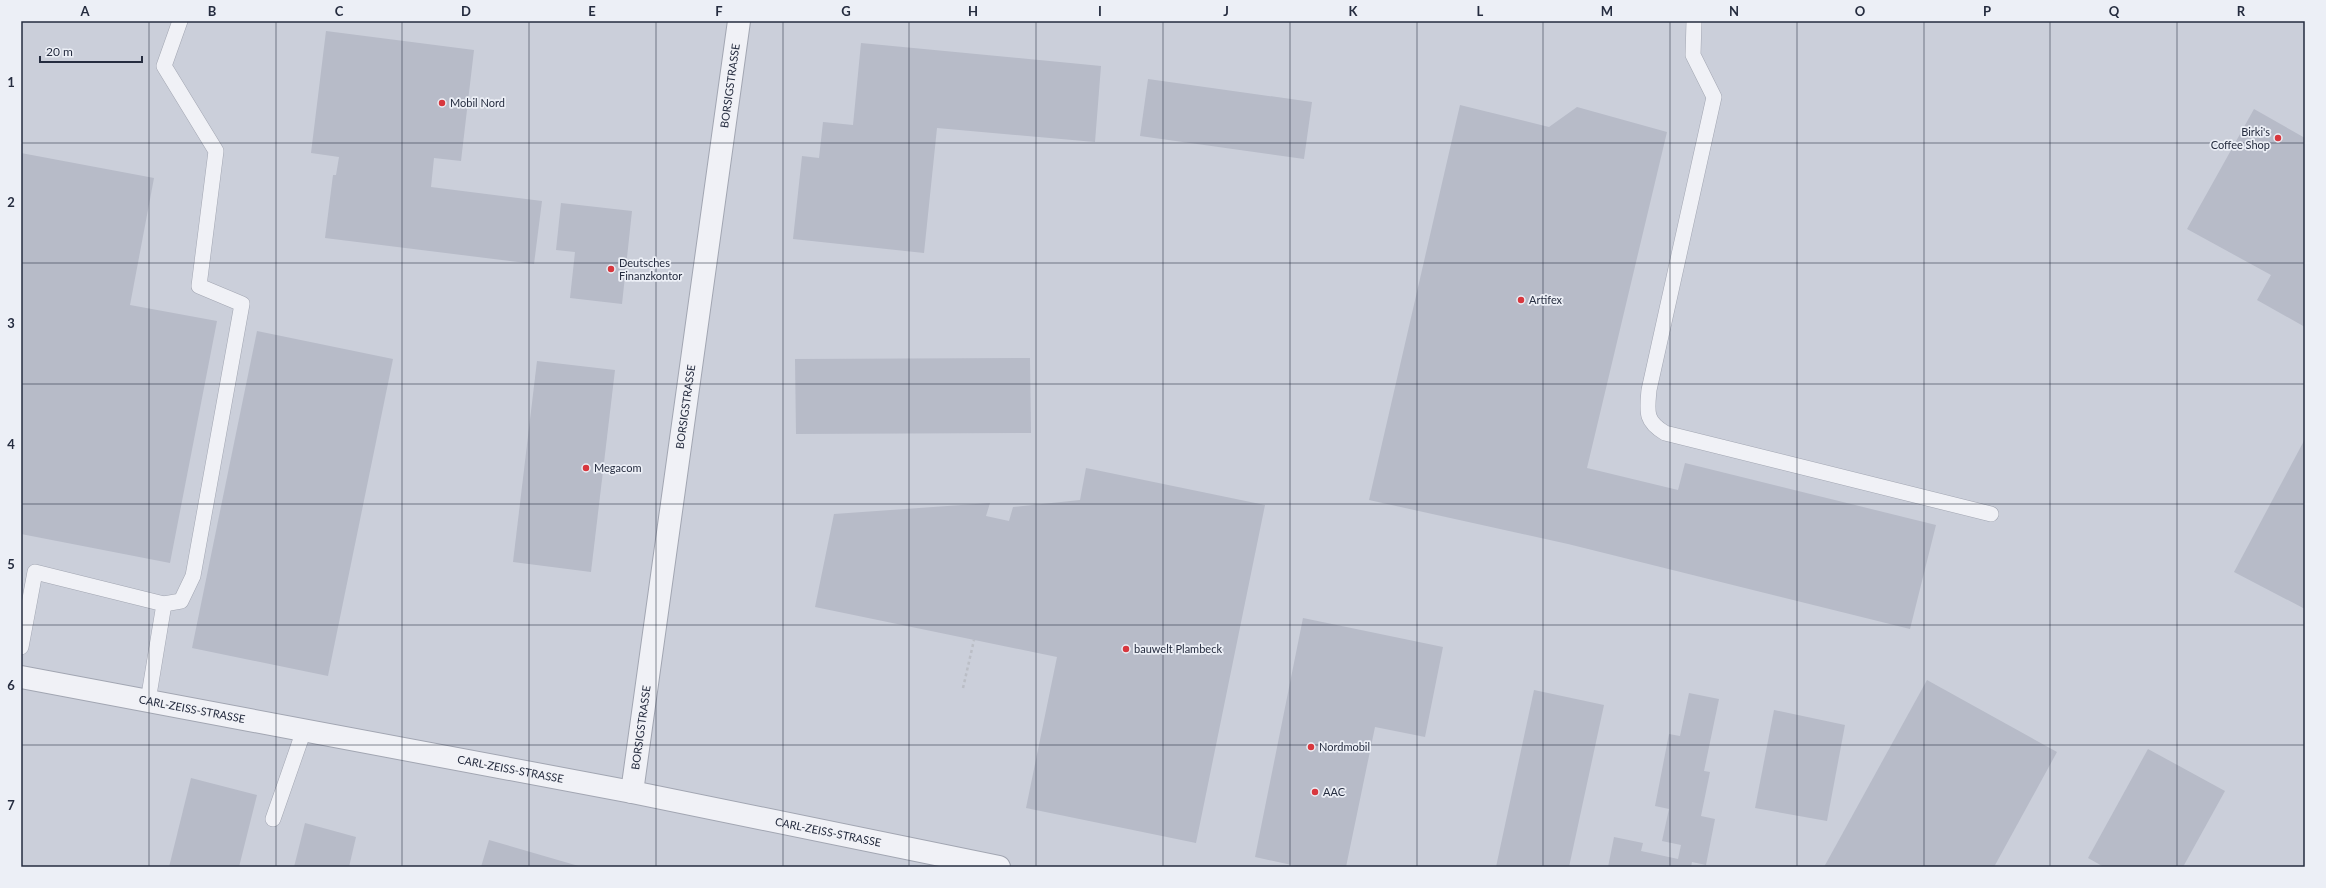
<svg xmlns="http://www.w3.org/2000/svg" width="2326" height="888" font-family="Lato,sans-serif">
  <style>
    .built { fill: #cbcfda }
    .building { fill: #b7bbc8 }
    .lines { fill: none; stroke-linecap: round; stroke-linejoin: round }
    .service-casing { stroke: #a2a6b2; stroke-width: 16 }
    .minor-casing { stroke: #a2a6b2; stroke-width: 24 }
    .path { stroke: #bbbec6; stroke-width: 2.5; stroke-dasharray: 3 3; stroke-linecap: butt }
    .service { stroke: #f0f1f6; stroke-width: 15 }
    .minor { stroke: #f0f1f6; stroke-width: 22 }
    .grid { fill: none; stroke: #252c3f; stroke-width: 1; stroke-opacity: 0.55 }
    .poi-dot { fill: #d8373e; stroke: #eceff6; stroke-width: 1.5 }
    .labels { text-anchor: middle; stroke-width: 3.5; stroke-linejoin: round; paint-order: stroke }
    .street-label { font-size: 11px; fill: #252c3f; stroke: #eceff6 }
    .poi-label { font-size: 11px; fill: #252c3f; stroke: #eceff6; text-anchor: start }
    .neatline { fill: none; stroke: #252c3f; stroke-width: 1.5 }
    .grid-label { font-size: 13px; text-anchor: middle; font-weight: bold; fill: #252c3f }
  </style>
  <rect width="100%" height="100%" fill="#dde0e8"/>
  <!-- built -->
  <rect class="built" x="21" y="21" width="2284" height="846"/>
  <!-- building -->
  <g class="building">
    <path d="M326,31L474,50L461,161L434,158L431,187L542,201L534,264L325,238L333,175H336L339,157L311,153Z"/>
    <path d="M861,43L1101,66L1095,142L937,128L924,253L793,239L802,156L819,158L823,122L853,125Z"/>
    <path d="M1148,79L1312,102L1304,159L1140,136Z"/>
    <path d="M1460,105L1549,127L1577,107L1667,132L1587,468L1678,490L1685,463L1936,525L1910,629L1568,544L1369,500Z"/>
    <path d="M2254,109L2305,138V327L2257,300L2271,275L2187,229Z"/>
    <path d="M21,153L154,178L130,305L217,321L170,563L21,534Z"/>
    <path d="M561,203L632,211L622,304L570,298L575,252L556,250Z"/>
    <path d="M257,331L393,359L328,676L192,648Z"/>
    <path d="M1030,358L1031,433L796,434L795,359Z"/>
    <path d="M537,361L615,370L591,572L513,562Z"/>
    <path d="M2305,439V609L2234,572Z"/>
    <path d="M1086,468L1265,505L1196,843L1026,808L1057,657L815,607L834,514L990,503L986,516L1009,521L1013,507L1080,500Z"/>
    <path d="M1303,618L1443,647L1425,737L1375,727L1346,867H1301L1255,857Z"/>
    <path d="M1927,680L2057,752L1994,867H1824Z"/>
    <path d="M1534,690L1604,705L1569,867H1496Z"/>
    <path d="M1689,693L1719,699L1704,771L1710,772L1701,816L1715,819L1706,865L1692,862L1691,867H1608L1614,837L1643,843L1641,851L1678,859L1681,845L1662,841L1669,809L1655,806L1669,734L1680,736Z"/>
    <path d="M1774,710L1845,725L1827,821L1755,808Z"/>
    <path d="M2148,749L2225,791L2183,867H2104L2088,858Z"/>
    <path d="M191,778L257,795L239,867H169Z"/>
    <path d="M305,823L356,837L349,867H294Z"/>
    <path d="M489,840L582,867H481Z"/>
  </g>
  <g class="lines">
    <defs>
      <g id="service">
        <path d="M1694,21L1693,55L1714,97L1649,390C1647,412 1645,421 1665,433L1991,514"/>
        <path d="M164,604L181,601L193,576L242,304L199,286L216,151L164,66L180,21"/>
        <path d="M21,647L35,572L164,604L148,701"/>
        <path d="M273,819L304,730"/>
      </g>
      <g id="minor">
        <path id="s1" d="M21,677L632,792L999,867"/>
        <path id="s2" d="M632,792L739,21"/>
      </g>
    </defs>
    <!-- service casing -->
    <use href="#service" class="service-casing"/>
    <!-- minor casing -->
    <use href="#minor" class="minor-casing"/>
    <!-- path -->
    <path class="path" d="M963,688L974,640"/>
    <!-- service -->
    <use href="#service" class="service"/>
    <!-- minor -->
    <use href="#minor" class="minor"/>
  </g>
  <!-- grid -->
  <path class="grid" d="M149,21V867M276,21V867M402,21V867M529,21V867M656,21V867M783,21V867M909,21V867M1036,21V867M1163,21V867M1290,21V867M1417,21V867M1543,21V867M1670,21V867M1797,21V867M1924,21V867M2050,21V867M2177,21V867M21,143H2305M21,263H2305M21,384H2305M21,504H2305M21,625H2305M21,745H2305"/>
  <!-- markers -->
  <g class="poi-dot">
    <circle cx="442" cy="103" r="4"/>
    <circle cx="2278" cy="138" r="4"/>
    <circle cx="611" cy="269" r="4"/>
    <circle cx="1521" cy="300" r="4"/>
    <circle cx="586" cy="468" r="4"/>
    <circle cx="1126" cy="649" r="4"/>
    <circle cx="1311" cy="747" r="4"/>
    <circle cx="1315" cy="792" r="4"/>
  </g>
  <g class="labels">
    <!-- street labels -->
    <g class="street-label">
      <text dy="4" stroke="none"><textPath href="#s2" startOffset="713">BORSIGSTRASSE</textPath></text>
      <text dy="4" stroke="none"><textPath href="#s2" startOffset="389">BORSIGSTRASSE</textPath></text>
      <text dy="4" stroke="none"><textPath href="#s1" startOffset="174">CARL-ZEISS-STRASSE</textPath></text>
      <text dy="4" stroke="none"><textPath href="#s2" startOffset="65">BORSIGSTRASSE</textPath></text>
      <text dy="4" stroke="none"><textPath href="#s1" startOffset="498">CARL-ZEISS-STRASSE</textPath></text>
      <text dy="4" stroke="none"><textPath href="#s1" startOffset="822">CARL-ZEISS-STRASSE</textPath></text>
    </g>
    <!-- poi labels -->
    <g class="poi-label">
      <text x="450" y="107">Mobil Nord</text>
      <text x="2270" y="136" text-anchor="end">Birki's<tspan x="2270" dy="13">Coffee Shop</tspan></text>
      <text x="619" y="267">Deutsches<tspan x="619" dy="13">Finanzkontor</tspan></text>
      <text x="1529" y="304">Artifex</text>
      <text x="594" y="472">Megacom</text>
      <text x="1134" y="653">bauwelt Plambeck</text>
      <text x="1319" y="751">Nordmobil</text>
      <text x="1323" y="796">AAC</text>
    </g>
  </g>
  <!-- border -->
  <rect width="2326" height="888" fill="none" stroke="#eceff6" stroke-width="44"/>
  <!-- scale -->
  <path d="M40 56v6h102v-6" fill="none" stroke="#252c3f" stroke-width="2"/>
  <text x="46" y="56" font-size="12" fill="#252c3f" stroke="#eceff6" stroke-width="3" paint-order="stroke">20 m</text>
  <rect x="22" y="22" width="2282" height="844" class="neatline"/>
  <g class="grid-label">
    <text x="85" y="16">A</text>
    <text x="212" y="16">B</text>
    <text x="339" y="16">C</text>
    <text x="466" y="16">D</text>
    <text x="592" y="16">E</text>
    <text x="719" y="16">F</text>
    <text x="846" y="16">G</text>
    <text x="973" y="16">H</text>
    <text x="1100" y="16">I</text>
    <text x="1226" y="16">J</text>
    <text x="1353" y="16">K</text>
    <text x="1480" y="16">L</text>
    <text x="1607" y="16">M</text>
    <text x="1734" y="16">N</text>
    <text x="1860" y="16">O</text>
    <text x="1987" y="16">P</text>
    <text x="2114" y="16">Q</text>
    <text x="2241" y="16">R</text>
    <text x="11" y="87">1</text>
    <text x="11" y="207">2</text>
    <text x="11" y="328">3</text>
    <text x="11" y="449">4</text>
    <text x="11" y="569">5</text>
    <text x="11" y="690">6</text>
    <text x="11" y="810">7</text>
  </g>
</svg>
